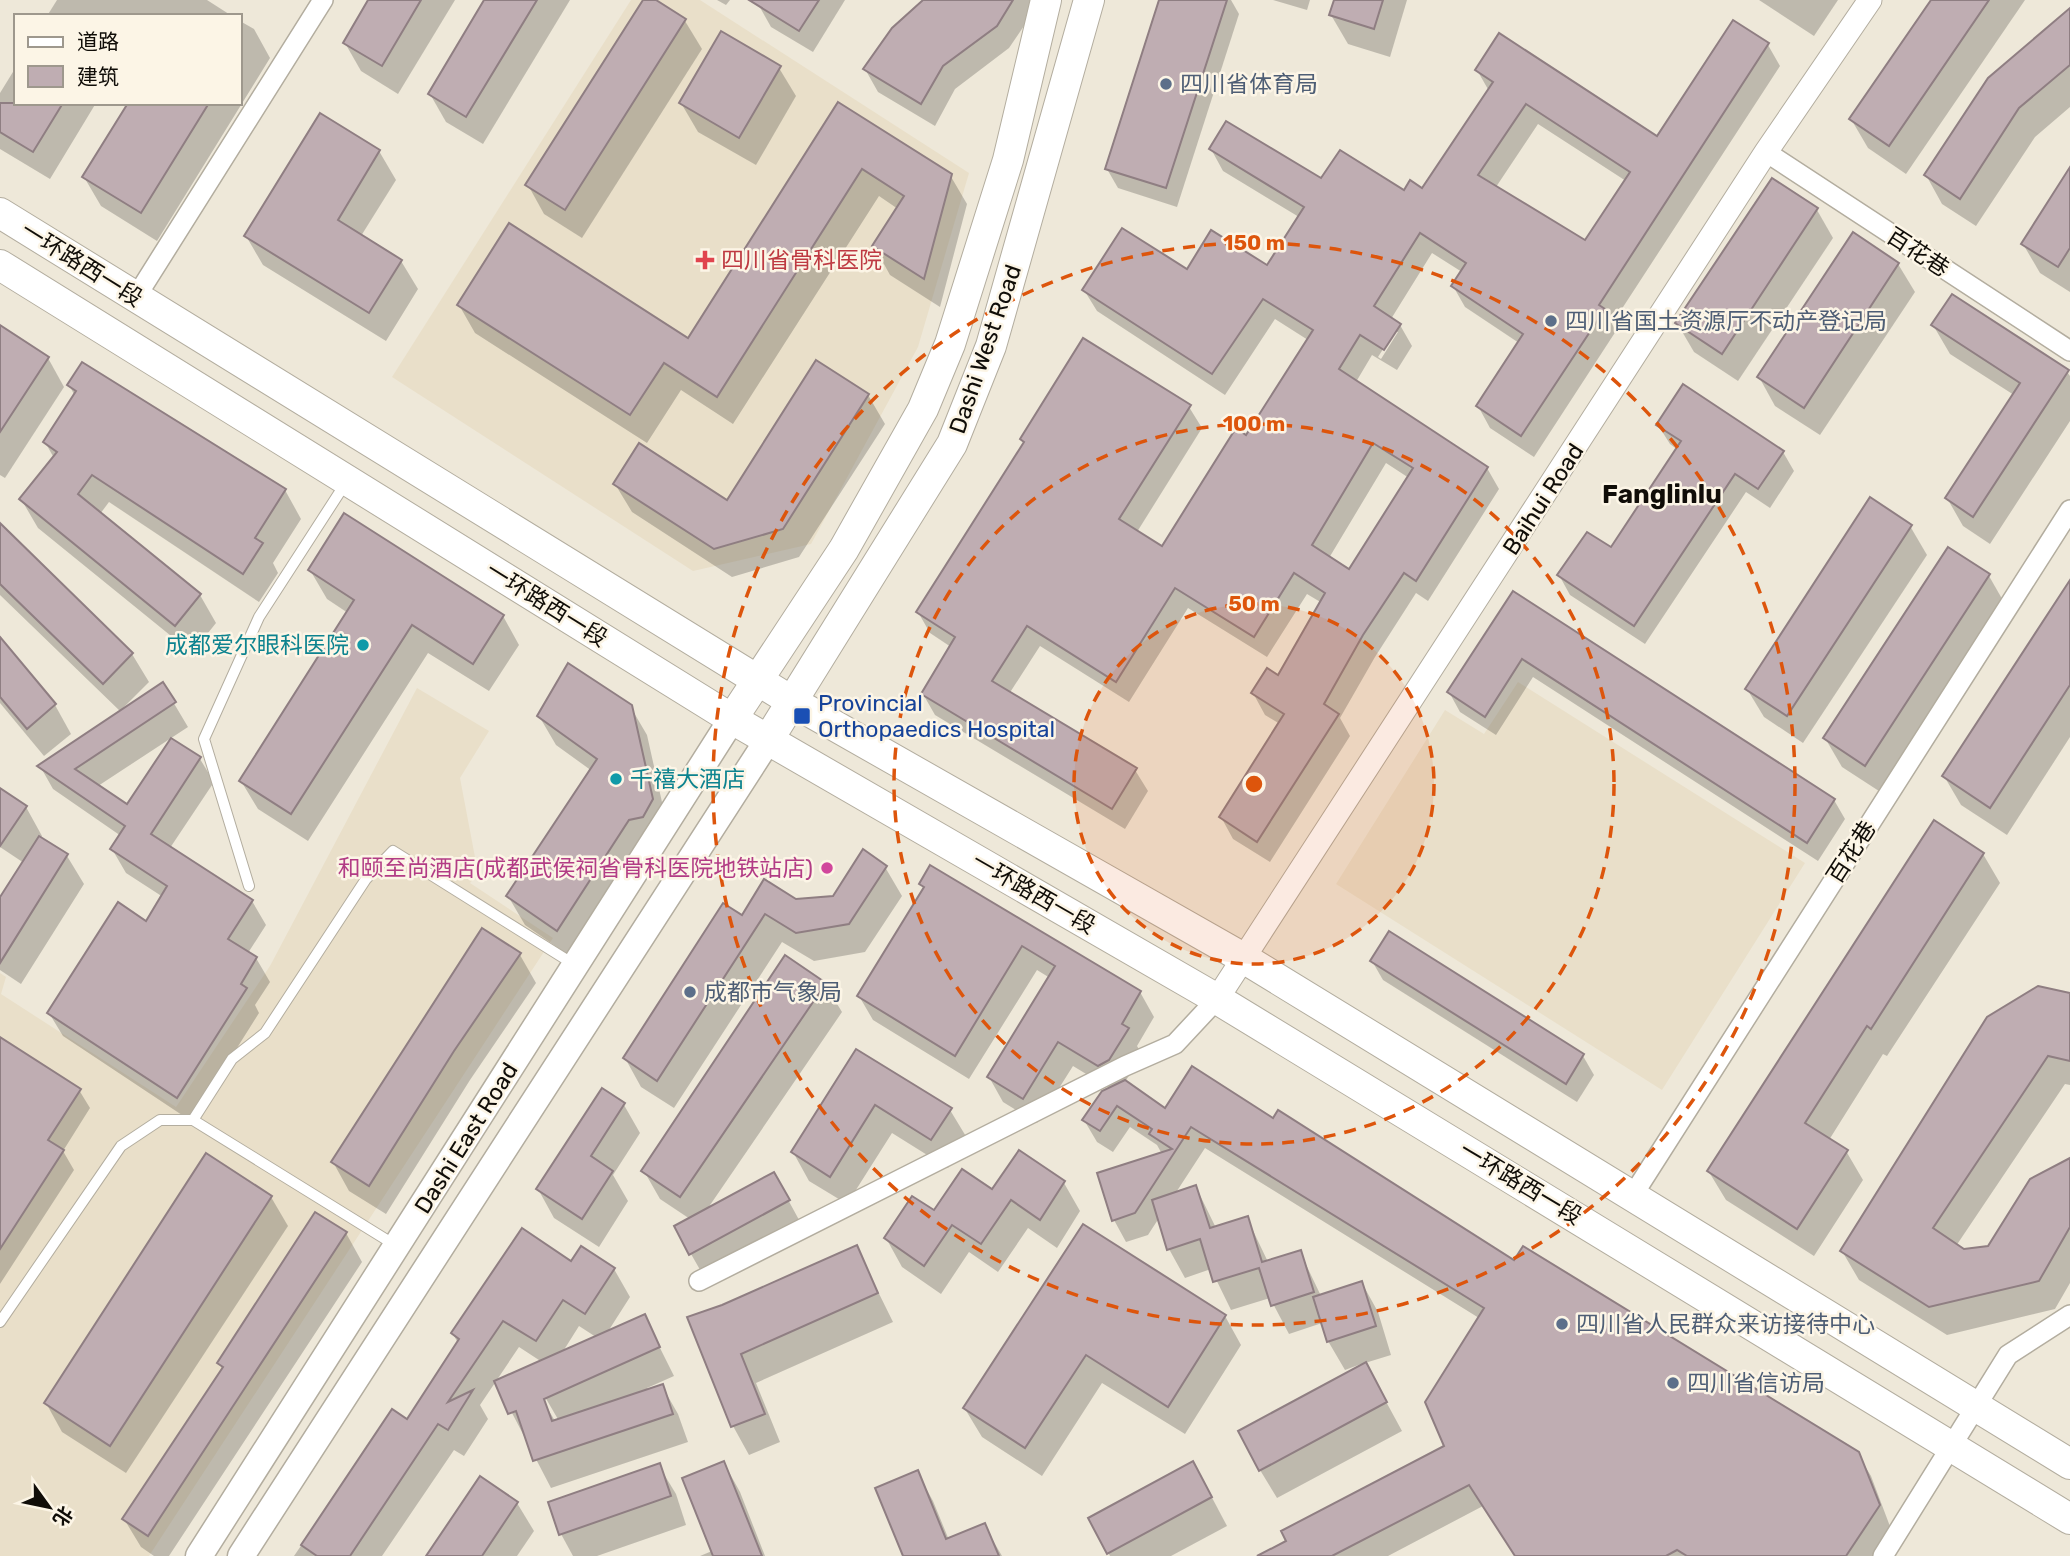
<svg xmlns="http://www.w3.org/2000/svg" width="2070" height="1556" font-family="Rubik,'Noto Sans SC',sans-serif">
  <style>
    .built { fill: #e9dfc9 }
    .shadow { fill: #0003; fill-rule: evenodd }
    .building { fill: #bfadb2; stroke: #8f7e82; stroke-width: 2; fill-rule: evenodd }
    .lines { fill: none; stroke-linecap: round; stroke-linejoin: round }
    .service-casing { stroke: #b3ad9f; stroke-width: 12 }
    .minor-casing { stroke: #b3ad9f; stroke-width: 22 }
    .tertiary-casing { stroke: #b3ad9f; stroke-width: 25 }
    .secondary-casing { stroke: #b3ad9f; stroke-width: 29 }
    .primary-casing { stroke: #b3ad9f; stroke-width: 32 }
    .service { stroke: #fff; stroke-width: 10 }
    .minor { stroke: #fff; stroke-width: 19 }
    .tertiary { stroke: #fff; stroke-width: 23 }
    .secondary { stroke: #fff; stroke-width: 26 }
    .primary { stroke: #fff; stroke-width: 30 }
    .ring { fill: none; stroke: #dd550c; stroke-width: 3.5; stroke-dasharray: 12 9 }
    .service-dot { fill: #5c6f8a; stroke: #fcf5e6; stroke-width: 2.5 }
    .health-dot { fill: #e0444e; stroke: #fcf5e6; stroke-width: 2.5 }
    .culture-dot { fill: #0f9aa8; stroke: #fcf5e6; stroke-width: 2.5 }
    .transit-dot { fill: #1a4fb4; stroke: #fcf5e6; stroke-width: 2.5 }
    .hotel-dot { fill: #d1479c; stroke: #fcf5e6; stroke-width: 2.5 }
    .labels { text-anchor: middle; stroke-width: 5; stroke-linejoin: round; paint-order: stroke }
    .service-label { font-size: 23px; fill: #4e5e75; stroke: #fcf5e6; text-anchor: start }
    .street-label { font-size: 23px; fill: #100d08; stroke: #fcf5e6 }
    .health-label { font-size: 23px; fill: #be3a42; stroke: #fcf5e6; text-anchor: start }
    .culture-label { font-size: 23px; fill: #0d838f; stroke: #fcf5e6; text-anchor: end }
    .transit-label { font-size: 23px; fill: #164399; stroke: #fcf5e6; text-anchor: start }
    .hotel-label { font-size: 23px; fill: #b23c85; stroke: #fcf5e6; text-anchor: end }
    .quarter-label { font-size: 26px; font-weight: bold; fill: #100d08; stroke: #fcf5e6 }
    .centre { fill: #dd550c; stroke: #fcf5e6; stroke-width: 3.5 }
    .ring-label { font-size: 21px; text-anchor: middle; font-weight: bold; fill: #dd550c; stroke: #fcf5e6; stroke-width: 5; stroke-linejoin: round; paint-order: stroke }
  </style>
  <rect width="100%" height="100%" fill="#eee8d9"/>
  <!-- built -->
  <g class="built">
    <path d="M631,0H700L969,173L918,347L811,544L693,571L392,377Z"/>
    <path d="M1518,682L1805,863L1662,1090L1336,884L1445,710L1484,734Z"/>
    <path d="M417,688L489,731L460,778L478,873L470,883L553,938L149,1556H0V973L6,977L1,994L176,1107L270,966Z"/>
  </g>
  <!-- shadow -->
  <g class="shadow">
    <path d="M57,0H207L232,16H47Z"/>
    <path d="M370,0H455L398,94L361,71L345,43Z"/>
    <path d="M486,0H570L483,144L446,122L430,94Z"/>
    <path d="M645,0H653L685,21L702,49L582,238L544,214L528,185Z"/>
    <path d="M717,0H730L726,5Z"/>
    <path d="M760,0H845L813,52L771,27L758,4Z"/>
    <path d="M926,0H1032L1030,17L1009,48L955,89L935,126L878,92L865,69L893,29L916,6Z"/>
    <path d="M1161,0H1231L1239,14L1177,207L1118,188L1107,169Z"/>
    <path d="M1273,0H1310L1307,10Z"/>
    <path d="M1336,0H1407L1390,57L1348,44L1331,15Z"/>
    <path d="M1759,0H1838L1814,36Z"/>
    <path d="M1933,0H2025L1906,174L1868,148L1851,119Z"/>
    <path d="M240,21L254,29L270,58L157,241L101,206L84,177L130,103H240Z"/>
    <path d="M1734,22L1768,45L1780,66L1612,324L1616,331L1534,457L1490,428L1478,406L1519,343L1465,307L1453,286L1462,272L1432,253L1391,319L1400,325L1412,346L1397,370L1372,355L1356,382L1487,468L1499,489L1428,601L1416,593L1375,657L1340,718L1350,736L1270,862L1233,839L1221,817L1280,724L1265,715L1253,693L1279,677L1322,603L1307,594L1267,657L1188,608L1129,702L1040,646L1009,694L1135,770L1148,791L1125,829L935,715L923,694L951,647L930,633L918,612L1025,444L1022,439L1189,407L1202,428L1137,532L1163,548L1247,437L1308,340L1275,319L1225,395L1097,311L1084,290L1187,271L1267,267L1299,217L1223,171L1211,149L1322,181L1404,193L1422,190L1489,91L1477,70L1658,139ZM1538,124L1626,181L1586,242L1496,187ZM1394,332H1398L1381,359L1378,357ZM1386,463L1409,478L1349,571L1329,558Z"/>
    <path d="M2070,23V107L2035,137L1976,226L1942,204L1926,175Z"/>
    <path d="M16,67V103H96L50,179L0,149V93Z"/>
    <path d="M779,68L796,96L756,165L698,132L681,103Z"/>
    <path d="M839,104L950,175L967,204L940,307L890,275L874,246L898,209L879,196L733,424L681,390L647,443L475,333L459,305L689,340Z"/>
    <path d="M379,151L396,180L361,236L401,261L418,289L386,341L263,265L246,236Z"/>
    <path d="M2070,171V292L2040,273L2023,244Z"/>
    <path d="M1817,210L1833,238L1738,381L1694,352L1677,323Z"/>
    <path d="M1898,264L1915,292L1820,435L1775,406L1759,377Z"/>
    <path d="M1933,325L2067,372L2070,376V421L1990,544L1963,526L1947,498L2014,395L1950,354Z"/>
    <path d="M0,327L48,358L64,387L5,478L0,475Z"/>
    <path d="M69,385L285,490L301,519L273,563L278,573L259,602L109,502L100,514L200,595L216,623L192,653L38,528L21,499L54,458L45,442L75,396Z"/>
    <path d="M868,395L885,424L799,557L732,577L632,512L615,484L728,502Z"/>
    <path d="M1658,425L1783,452L1794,471L1770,508L1746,492L1645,644L1570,595L1559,575L1611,550L1678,450L1670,444Z"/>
    <path d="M0,525L132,654L149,682L121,710L163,685L188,727L98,786L128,807L172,740L200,759L214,782L170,848L252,901L266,925L248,953L256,958L270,982L255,1005L259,1013L191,1121L63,1036L49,1013L147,923L163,897L126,873L112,849L121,836L53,789L40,766L121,712L0,595Z"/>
    <path d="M1910,526L1927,555L1803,743L1764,717L1747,689Z"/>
    <path d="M310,570L503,616L519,645L489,691L428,653L308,841L258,809L241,781L348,613L327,599Z"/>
    <path d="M1989,576L2005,604L1882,793L1842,767L1825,738Z"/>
    <path d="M2070,581V737L2007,835L1961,805L1944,776Z"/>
    <path d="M1513,593L1834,800L1845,819L1818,861L1533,677L1496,735L1460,712L1449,692Z"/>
    <path d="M0,640L55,705L71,734L44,756L0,703Z"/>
    <path d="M630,706L647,735L668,829L574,959L525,925L508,896L592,771L556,745L539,716Z"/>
    <path d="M0,792L26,807L42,836L40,839L67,856L84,884L21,984L0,970V895L2,897L24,863L0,847Z"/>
    <path d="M1983,854L2000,883L1887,1056L1883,1054L1829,1140L1846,1151L1863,1180L1814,1256L1726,1200L1709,1172Z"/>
    <path d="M885,867L902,896L865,952L814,961L782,942L674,1108L641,1087L625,1058L743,918L796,900L834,897Z"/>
    <path d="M921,884L1140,992L1154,1017L1137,1046L1142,1054L1125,1082L1166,1110L1274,1120L1514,1263L1857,1453L1871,1476L1891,1529L1873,1556H1516L1483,1506L1388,1556H1261L1446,1447L1479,1318L1205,1148L1175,1194L1196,1187L1216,1228L1247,1218L1268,1262L1300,1252L1321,1296L1362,1283L1378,1312L1391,1355L1365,1363L1402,1431L1277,1498L1260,1470L1361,1364L1345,1370L1328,1341L1322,1323L1289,1334L1270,1298L1231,1310L1211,1269L1185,1278L1169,1249L1159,1218L1148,1235L1126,1242L1114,1220L1162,1154L1157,1145L1130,1127L1113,1152L1097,1142L1084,1120L1111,1089L1073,1066L1037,1123L1003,1102L989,1077L1050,978L1037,970L969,1079L873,1020L859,996L924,890Z"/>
    <path d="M1390,934L1583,1056L1594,1075L1577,1102L1383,980L1372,961Z"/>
    <path d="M520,955L536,983L470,1080L386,1214L349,1191L333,1162Z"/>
    <path d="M825,984L842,1012L706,1211L774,1174L804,1229L707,1282L691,1254L690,1219L660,1199L644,1171Z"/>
    <path d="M2070,994V1085L2065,1084L1956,1246L1964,1251L1989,1247L2070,1160V1283L2055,1309L1947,1335L1859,1280L1842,1251Z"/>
    <path d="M0,1039L79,1090L90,1108L63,1151L74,1170L0,1284Z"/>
    <path d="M857,1051L950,1110L967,1138L948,1168L892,1133L847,1204L809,1181L793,1152Z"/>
    <path d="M624,1105L640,1133L613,1175L628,1201L599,1247L554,1218L538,1189Z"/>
    <path d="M1064,1183L1080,1211L1057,1248L1028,1228L998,1272L969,1252L941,1294L902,1267L886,1238L934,1213L993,1192Z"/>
    <path d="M271,1197L288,1226L126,1473L62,1432L46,1403Z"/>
    <path d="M1084,1227L1225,1316L1241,1345L1185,1434L1102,1383L1042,1476L982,1437L965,1409Z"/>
    <path d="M346,1233L362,1262L169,1556H154L141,1547L124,1519L223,1370L219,1363Z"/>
    <path d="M856,1247L893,1322L756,1383L780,1442L749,1455L733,1426L723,1307Z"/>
    <path d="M571,1264L614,1269L630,1297L607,1333L644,1316L674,1376L647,1388L648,1391L662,1386L678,1414L688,1442L551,1488L496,1382L542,1362L519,1347L480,1405L488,1419L464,1456L454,1450L382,1556H294L392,1412L407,1422L458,1343L453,1334ZM579,1326L596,1337L562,1353ZM541,1390L559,1421H555L538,1392Z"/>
    <path d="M724,1463L740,1492L765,1556H700L712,1551Z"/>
    <path d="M659,1466L676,1494L686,1525L597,1556H573L561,1534Z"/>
    <path d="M917,1472L933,1501L949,1540L984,1525L1002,1556H905Z"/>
    <path d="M1209,1492L1227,1526L1171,1556H1110L1090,1519Z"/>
    <path d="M517,1503L534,1531L517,1556H429Z"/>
  </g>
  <!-- building -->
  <g class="building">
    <path d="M368,0H421L382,66L343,43Z"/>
    <path d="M484,0H537L466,117L428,94Z"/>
    <path d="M643,0H656L686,19L565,210L525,185Z"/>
    <path d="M749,0H819L799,31Z"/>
    <path d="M923,0H1013L997,26L943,66L921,104L863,69L892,28Z"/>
    <path d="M1159,0H1227L1166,188L1105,169Z"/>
    <path d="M1334,0H1383L1374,29L1329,15Z"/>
    <path d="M1931,0H1989L1889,146L1849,119Z"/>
    <path d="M2070,8V65L2019,108L1960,199L1924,175L1988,78Z"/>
    <path d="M1733,20L1769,43L1599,305L1605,309L1521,436L1476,406L1523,334L1451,286L1466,263L1420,233L1374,306L1401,324L1384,350L1360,335L1339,369L1488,467L1416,581L1404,573L1363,635L1324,704L1339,714L1257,842L1219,817L1284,714L1251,693L1267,668L1278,675L1325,593L1294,573L1254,637L1175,588L1116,682L1027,626L992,681L1137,768L1112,809L921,694L955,637L916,612L1024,442L1020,439L1083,338L1191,405L1119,519L1162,546L1236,428L1246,435L1313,330L1263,299L1212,374L1082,290L1122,228L1187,269L1211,230L1267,265L1304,207L1209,149L1226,121L1321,178L1340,150L1404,190L1410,180L1422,188L1493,82L1475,70L1499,33L1657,136ZM1526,104L1630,172L1585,240L1478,175ZM1373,443L1413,468L1349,569L1312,545Z"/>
    <path d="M721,31L781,66L739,138L679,103Z"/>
    <path d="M838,102L952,174L924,279L872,246L904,196L862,169L717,397L664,363L630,415L457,305L509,223L688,338Z"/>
    <path d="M0,103H63L33,152L0,132Z"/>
    <path d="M128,103H209L141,213L82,177Z"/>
    <path d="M320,113L380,150L338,220L402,260L369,313L244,236Z"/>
    <path d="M2070,167V248L2058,267L2021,244Z"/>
    <path d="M1772,178L1818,208L1722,354L1675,323Z"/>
    <path d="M1853,232L1899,263L1804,408L1757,377Z"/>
    <path d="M1952,294L2069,370L1973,517L1945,498L2020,383L1931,325Z"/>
    <path d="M0,325L49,357L0,432Z"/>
    <path d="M816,360L869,394L783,529L714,549L613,484L639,443L727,500Z"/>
    <path d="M82,362L286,489L255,538L263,543L243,574L92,475L78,494L201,594L175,626L19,499L57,452L43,442L76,391L67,385Z"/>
    <path d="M1683,384L1784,451L1758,489L1735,474L1634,626L1557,575L1587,532L1611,547L1681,441L1656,425Z"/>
    <path d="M1870,497L1912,525L1787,716L1745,689Z"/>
    <path d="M344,513L504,615L473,664L412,625L291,814L239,781L354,600L308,570Z"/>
    <path d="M0,523L133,653L103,684L0,584Z"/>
    <path d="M1948,547L1990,574L1865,766L1823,738Z"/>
    <path d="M2070,580V685L1990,808L1942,776Z"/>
    <path d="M1513,591L1835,799L1807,843L1522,659L1485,717L1447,692Z"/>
    <path d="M0,637L56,704L27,729L0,697Z"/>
    <path d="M568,663L632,705L653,799L643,817L629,820L557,931L506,896L597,759L537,716Z"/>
    <path d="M163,682L176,702L75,769L127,804L171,738L201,757L151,834L253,900L228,939L257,957L241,984L247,988L177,1098L47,1013L118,902L146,921L167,886L110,849L125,826L37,766Z"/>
    <path d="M0,788L27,806L0,846Z"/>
    <path d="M1934,820L1984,853L1871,1029L1867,1026L1805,1123L1848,1150L1797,1229L1707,1171Z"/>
    <path d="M39,836L68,854L0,963V897Z"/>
    <path d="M863,849L887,866L849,924L796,933L765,914L657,1081L623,1058L723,903L742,915L764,879L796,899L833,896Z"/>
    <path d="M930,865L1141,991L1122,1024L1129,1028L1109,1060L1098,1066L1058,1042L1023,1099L987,1077L1055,966L1022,946L955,1056L857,996L924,887L919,884Z"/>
    <path d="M482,928L521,953L454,1051L369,1186L331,1162Z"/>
    <path d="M1389,931L1584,1054L1566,1084L1370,961Z"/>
    <path d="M785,955L826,983L680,1197L641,1171Z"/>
    <path d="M2038,986L2070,993V1061L2048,1056L1933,1228L1964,1249L1988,1246L2030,1179L2070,1158V1227L2039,1281L1929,1307L1840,1251L1987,1017Z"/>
    <path d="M0,1037L81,1089L48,1140L64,1150L0,1249Z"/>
    <path d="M856,1049L952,1108L931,1140L875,1105L830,1177L791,1152Z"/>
    <path d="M1192,1066L1273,1118L1278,1110L1514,1260L1523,1246L1859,1452L1880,1505L1846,1556H1687L1677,1550L1666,1556H1515L1469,1485L1332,1556H1257L1286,1541L1281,1531L1444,1446L1425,1402L1484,1308L1191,1127L1135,1213L1112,1221L1097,1173L1172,1149L1149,1134L1152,1129L1117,1106L1100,1131L1082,1120L1102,1091L1125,1080L1165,1108Z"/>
    <path d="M602,1088L625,1103L591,1156L613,1171L582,1219L536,1189Z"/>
    <path d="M1019,1150L1065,1181L1040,1220L1011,1200L981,1244L952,1225L924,1266L884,1238L912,1196L934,1210L962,1169L992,1189Z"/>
    <path d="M206,1153L272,1196L110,1446L44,1403Z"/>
    <path d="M774,1172L790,1200L689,1255L674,1226Z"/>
    <path d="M1196,1185L1210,1228L1248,1216L1262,1262L1301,1250L1314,1292L1271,1306L1259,1268L1213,1282L1200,1239L1167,1250L1152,1200Z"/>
    <path d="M315,1212L347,1232L148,1536L122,1519L223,1367L217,1363Z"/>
    <path d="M1083,1224L1226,1315L1168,1407L1086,1355L1025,1448L963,1408Z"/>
    <path d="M522,1228L571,1261L581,1246L615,1268L585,1314L563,1300L536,1341L503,1321L448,1402L473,1390L448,1430L438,1424L350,1556H317L301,1545L392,1409L407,1419L459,1339L451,1333Z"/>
    <path d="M857,1245L878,1293L741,1354L765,1414L731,1427L687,1317L722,1305Z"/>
    <path d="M1362,1281L1376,1326L1327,1342L1313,1297Z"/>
    <path d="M645,1314L660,1347L544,1399L552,1421L663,1384L673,1414L533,1461L516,1411L508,1414L494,1381Z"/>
    <path d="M1366,1362L1387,1402L1259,1471L1238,1431Z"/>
    <path d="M724,1461L762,1556H713L682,1478Z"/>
    <path d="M1193,1461L1212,1497L1107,1554L1088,1518Z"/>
    <path d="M660,1463L671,1496L559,1535L548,1502Z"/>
    <path d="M918,1470L946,1539L985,1523L999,1556H903L875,1488Z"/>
    <path d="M480,1476L518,1502L482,1556H426Z"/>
  </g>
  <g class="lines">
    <defs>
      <g id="service">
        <path d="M249,886L204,739L259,617L345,484"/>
        <path d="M395,1245L193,1120L232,1059L265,1033L366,879L393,851L575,965"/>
        <path d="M0,1322L121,1146L160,1120H193"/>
      </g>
      <g id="minor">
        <path d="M1766,152L2070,351"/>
        <path d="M136,297L323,0"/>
        <path d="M1633,1195L2070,510"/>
        <path d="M699,1281L1125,1066L1175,1044L1217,999"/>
        <path d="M1883,1556L2008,1355L2070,1315"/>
      </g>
      <path id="tertiary" d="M1217,999L1766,152L1870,0"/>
      <g id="secondary">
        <path d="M199,1556L732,719"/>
        <path d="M241,1556L768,740"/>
      </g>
      <g id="primary">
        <path d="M0,213L793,702L1245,959L2070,1464"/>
        <path d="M0,265L732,719L1217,999L2070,1519"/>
        <path d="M732,719L844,549L923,409L950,344L1008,160L1046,0"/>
        <path d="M768,740L952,444L991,346L1089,0"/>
      </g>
    </defs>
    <!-- service casing -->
    <use href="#service" class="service-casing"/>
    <!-- minor casing -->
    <use href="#minor" class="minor-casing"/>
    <!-- tertiary casing -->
    <use href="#tertiary" class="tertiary-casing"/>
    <!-- secondary casing -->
    <use href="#secondary" class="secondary-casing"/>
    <!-- primary casing -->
    <use href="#primary" class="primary-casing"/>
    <!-- service -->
    <use href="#service" class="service"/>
    <!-- minor -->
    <use href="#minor" class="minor"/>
    <!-- tertiary -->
    <use href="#tertiary" class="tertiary"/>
    <!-- secondary -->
    <use href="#secondary" class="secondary"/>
    <!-- primary -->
    <use href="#primary" class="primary"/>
  </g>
  <!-- distance rings -->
  <circle cx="1254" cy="784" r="180" fill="#dd550c" fill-opacity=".12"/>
  <g class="ring">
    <circle cx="1254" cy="784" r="180"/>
    <circle cx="1254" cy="784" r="360"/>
    <circle cx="1254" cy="784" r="541"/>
  </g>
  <!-- markers -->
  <g class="service-dot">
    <circle cx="1166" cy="84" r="7"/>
    <circle cx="1551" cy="321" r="7"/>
    <circle cx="690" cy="992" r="7"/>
    <circle cx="1562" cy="1324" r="7"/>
    <circle cx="1673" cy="1383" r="7"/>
  </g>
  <path class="health-dot" d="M701.5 249.5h7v7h7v7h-7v7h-7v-7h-7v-7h7z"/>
  <g class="culture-dot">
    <circle cx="363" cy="645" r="7"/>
    <circle cx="616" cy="779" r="7"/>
  </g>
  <rect class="transit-dot" x="793" y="707" width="18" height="18" rx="3.5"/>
  <circle class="hotel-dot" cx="827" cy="868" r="7"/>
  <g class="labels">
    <!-- service labels -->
    <g class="service-label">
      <text x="1180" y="92">四川省体育局</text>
      <text x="1565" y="329">四川省国土资源厅不动产登记局</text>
      <text x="704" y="1000">成都市气象局</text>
      <text x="1576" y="1332">四川省人民群众来访接待中心</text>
      <text x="1687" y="1391">四川省信访局</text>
    </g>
    <!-- street labels -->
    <g class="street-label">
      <text transform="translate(1918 252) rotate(33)" y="8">百花巷</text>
      <text transform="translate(82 264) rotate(32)" y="8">一环路西一段</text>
      <text transform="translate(985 349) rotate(-71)" y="8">Dashi West Road</text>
      <text transform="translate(1543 499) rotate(-57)" y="8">Baihui Road</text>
      <text transform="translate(547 604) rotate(32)" y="8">一环路西一段</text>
      <text transform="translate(1851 852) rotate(-57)" y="8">百花巷</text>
      <text transform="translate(1034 893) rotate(30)" y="8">一环路西一段</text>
      <text transform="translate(466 1138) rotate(-58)" y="8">Dashi East Road</text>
      <text transform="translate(1521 1183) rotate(31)" y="8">一环路西一段</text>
    </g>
    <!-- health labels -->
    <g class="health-label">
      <text x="721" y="268">四川省骨科医院</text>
    </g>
    <!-- culture labels -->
    <g class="culture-label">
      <text x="349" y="653">成都爱尔眼科医院</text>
      <text x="630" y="787" text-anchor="start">千禧大酒店</text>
    </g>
    <!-- transit labels -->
    <g class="transit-label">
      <text x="818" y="711">Provincial<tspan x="818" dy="26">Orthopaedics Hospital</tspan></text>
    </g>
    <!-- hotel labels -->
    <g class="hotel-label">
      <text x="813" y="876">和颐至尚酒店(成都武侯祠省骨科医院地铁站店)</text>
    </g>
    <!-- quarter labels -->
    <g class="quarter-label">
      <text x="1662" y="503">Fanglinlu</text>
    </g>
  </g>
  <circle cx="1254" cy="784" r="10" class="centre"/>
  <g class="ring-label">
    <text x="1254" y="250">150 m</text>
    <text x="1254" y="431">100 m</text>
    <text x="1254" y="611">50 m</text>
  </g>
  <!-- legend -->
  <rect x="14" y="14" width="228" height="91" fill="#fcf5e6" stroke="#9e988d" stroke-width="2"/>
  <rect x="28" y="37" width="35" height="10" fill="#ffffff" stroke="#9e988d" stroke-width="2"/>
  <text x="77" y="49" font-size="21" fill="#100d08">道路</text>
  <rect x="28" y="66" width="35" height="21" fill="#bfadb2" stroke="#9e988d" stroke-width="2"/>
  <text x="77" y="84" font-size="21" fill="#100d08">建筑</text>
  <!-- north arrow -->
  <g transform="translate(49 1507) rotate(123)" stroke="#fcf5e6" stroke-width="5" paint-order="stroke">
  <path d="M0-5L12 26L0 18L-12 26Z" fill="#100d08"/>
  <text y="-10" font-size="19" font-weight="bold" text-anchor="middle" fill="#100d08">北</text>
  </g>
</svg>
